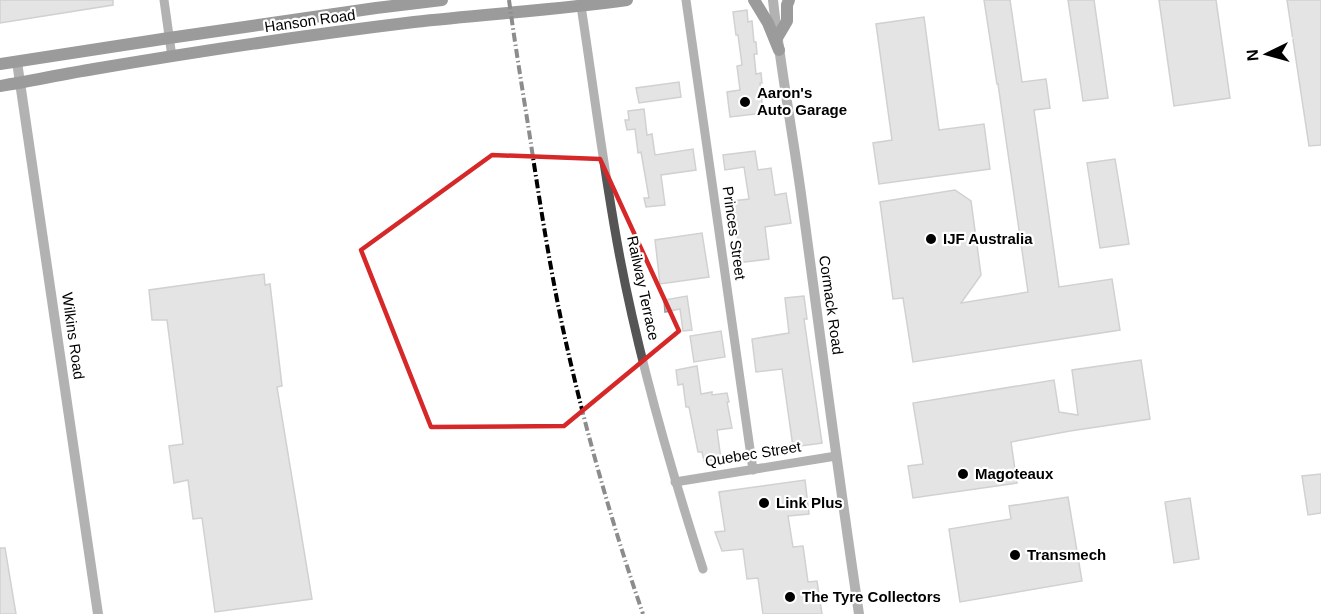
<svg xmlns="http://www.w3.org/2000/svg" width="1321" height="614" font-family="Arial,sans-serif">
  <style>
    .building { fill: #c4c4c4; stroke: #999; stroke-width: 1.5 }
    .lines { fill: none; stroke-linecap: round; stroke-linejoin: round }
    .minor { stroke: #555; stroke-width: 9 }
    .tertiary { stroke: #555; stroke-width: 10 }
    .secondary { stroke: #222; stroke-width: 12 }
    .rail { stroke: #000; stroke-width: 4; stroke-dasharray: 9 3 1.5 3; stroke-linecap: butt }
    .marked { fill: none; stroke: #d62828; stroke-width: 4.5; stroke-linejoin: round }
    .poi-dot { fill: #000; stroke: #fff; stroke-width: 2 }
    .labels { text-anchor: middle; stroke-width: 4.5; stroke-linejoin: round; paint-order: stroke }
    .street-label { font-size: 15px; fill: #000; stroke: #fff }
    .poi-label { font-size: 15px; font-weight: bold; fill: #000; stroke: #fff; text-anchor: start }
  </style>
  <rect width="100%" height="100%" fill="#fff"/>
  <!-- building -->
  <g class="building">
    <path d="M0,0H113V5L0,23Z"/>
    <path d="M984,0H1010L1022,82L1046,79L1050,108L1034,110L1059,287L1112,279L1120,330L913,362L903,298L893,299L880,202L955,190L971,201L981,275L961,303L1028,292L998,84H997Z"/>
    <path d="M1068,0H1094L1108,98L1083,101Z"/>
    <path d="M1159,0H1216L1230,98L1174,106Z"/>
    <path d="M1287,0H1321V145L1309,146Z"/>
    <path d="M747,10L748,22L752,21L754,42H756L757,54H754L756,74L761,73L762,83H760L763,113L730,117L727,92L740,90L737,66L742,65L738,35H736L733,12Z"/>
    <path d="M924,17L939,130L984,124L990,169L879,184L873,143L892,140L876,24Z"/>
    <path d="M679,82L681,97L639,103L636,88Z"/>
    <path d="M644,109L647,135L652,134L655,155L693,149L696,170L661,175L665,205L646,207L644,198H649L641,152L638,153L635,129L627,130L625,120H629L628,111Z"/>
    <path d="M755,151L758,170L771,168L775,195L786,193L791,223L765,227L769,259L737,263L735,242L738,241L732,201L749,199L744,167L725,170L723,155Z"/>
    <path d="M1115,159L1129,244L1100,248L1087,163Z"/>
    <path d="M702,233L709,277L660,284L655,240Z"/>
    <path d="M264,274L265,285L270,284L282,386L277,387L312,599L215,612L202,518L193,519L188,480L174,483L169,446L183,444L167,320H152L149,290Z"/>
    <path d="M687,296L692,330L683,331L680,309L665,312L664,300Z"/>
    <path d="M804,296L807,319H804L822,443L793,447L782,369L756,372L752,339L789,333L785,298Z"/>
    <path d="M721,331L725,357L694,362L690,336Z"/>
    <path d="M1141,360L1150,419L1070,431L1011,442L1017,483L913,498L908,466L923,464L913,403L1054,380L1059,412L1078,415L1072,370Z"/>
    <path d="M697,366L701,394L712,392V395L727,393L729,402H727L732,428L717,430L721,459L704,461L702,452H698L689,407H686L683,384L678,385L676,370Z"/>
    <path d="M1321,474V513L1308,515L1302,476Z"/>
    <path d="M805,480L809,514L788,516L793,547L803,546L808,582L817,581L822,614H763L758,578L747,579L743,549L722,551L715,532L725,531L719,492Z"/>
    <path d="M1068,497L1082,581L960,602L949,529L1011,519L1009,506Z"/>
    <path d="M1190,498L1199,559L1174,563L1165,502Z"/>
    <path d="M0,548H5L16,614H0Z"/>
  </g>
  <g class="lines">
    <!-- minor -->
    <g class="minor">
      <path d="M164,0L172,57"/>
      <path d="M686,0L753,470"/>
      <path d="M581,6C594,90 604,174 620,258C640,363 670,467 703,569"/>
      <path d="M675,482L836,456"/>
    </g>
    <!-- tertiary -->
    <g class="tertiary">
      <path d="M773,0C780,65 792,129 801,194C820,334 838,474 859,614"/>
      <path d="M17,62L98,614"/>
    </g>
    <!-- secondary -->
    <g class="secondary">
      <path d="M754,0L768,23L779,50"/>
      <path d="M777,38L787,21V5L789,0"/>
      <path d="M0,64L169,38L376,8L442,0"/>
      <path d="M0,86C31,81 63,74 94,69C200,51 307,35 414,22C485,14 556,10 627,0"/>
    </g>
    <!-- rail -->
    <path class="rail" d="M509,0C515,44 522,87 529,131C539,197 549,263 563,329C584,425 611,521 643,614"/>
  </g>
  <!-- marked area -->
  <path d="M0 0H1321V614H0ZM492,155L600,159L679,331L564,426L431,427L361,250Z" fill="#fff" fill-opacity=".55" fill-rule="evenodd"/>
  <path class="marked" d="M492,155L600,159L679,331L564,426L431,427L361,250Z"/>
  <!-- markers -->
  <g class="poi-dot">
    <circle cx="745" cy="102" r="6"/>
    <circle cx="931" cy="239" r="6"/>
    <circle cx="963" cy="474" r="6"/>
    <circle cx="764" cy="503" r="6"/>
    <circle cx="1015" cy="555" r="6"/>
    <circle cx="790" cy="597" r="6"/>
  </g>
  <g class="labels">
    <!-- street labels -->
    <g class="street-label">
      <text transform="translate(310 21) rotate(-8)" y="5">Hanson Road</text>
      <text transform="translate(734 233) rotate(82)" y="5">Princes Street</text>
      <text transform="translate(643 288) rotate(78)" y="5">Railway Terrace</text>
      <text transform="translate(831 305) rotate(82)" y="5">Cormack Road</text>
      <text transform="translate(73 336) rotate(82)" y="5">Wilkins Road</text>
      <text transform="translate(753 454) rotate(-9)" y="5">Quebec Street</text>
    </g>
    <!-- poi labels -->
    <g class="poi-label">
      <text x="757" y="98">Aaron's<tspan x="757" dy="17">Auto Garage</tspan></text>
      <text x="943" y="244">IJF Australia</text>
      <text x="975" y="479">Magoteaux</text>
      <text x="776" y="508">Link Plus</text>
      <text x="1027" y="560">Transmech</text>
      <text x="802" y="602">The Tyre Collectors</text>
    </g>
  </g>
  <!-- north arrow -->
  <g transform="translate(1267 54) rotate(265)" stroke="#ffffff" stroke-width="4.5" paint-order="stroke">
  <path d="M0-4.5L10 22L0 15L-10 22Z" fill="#000000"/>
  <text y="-9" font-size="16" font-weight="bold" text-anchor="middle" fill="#000000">N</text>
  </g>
</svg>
